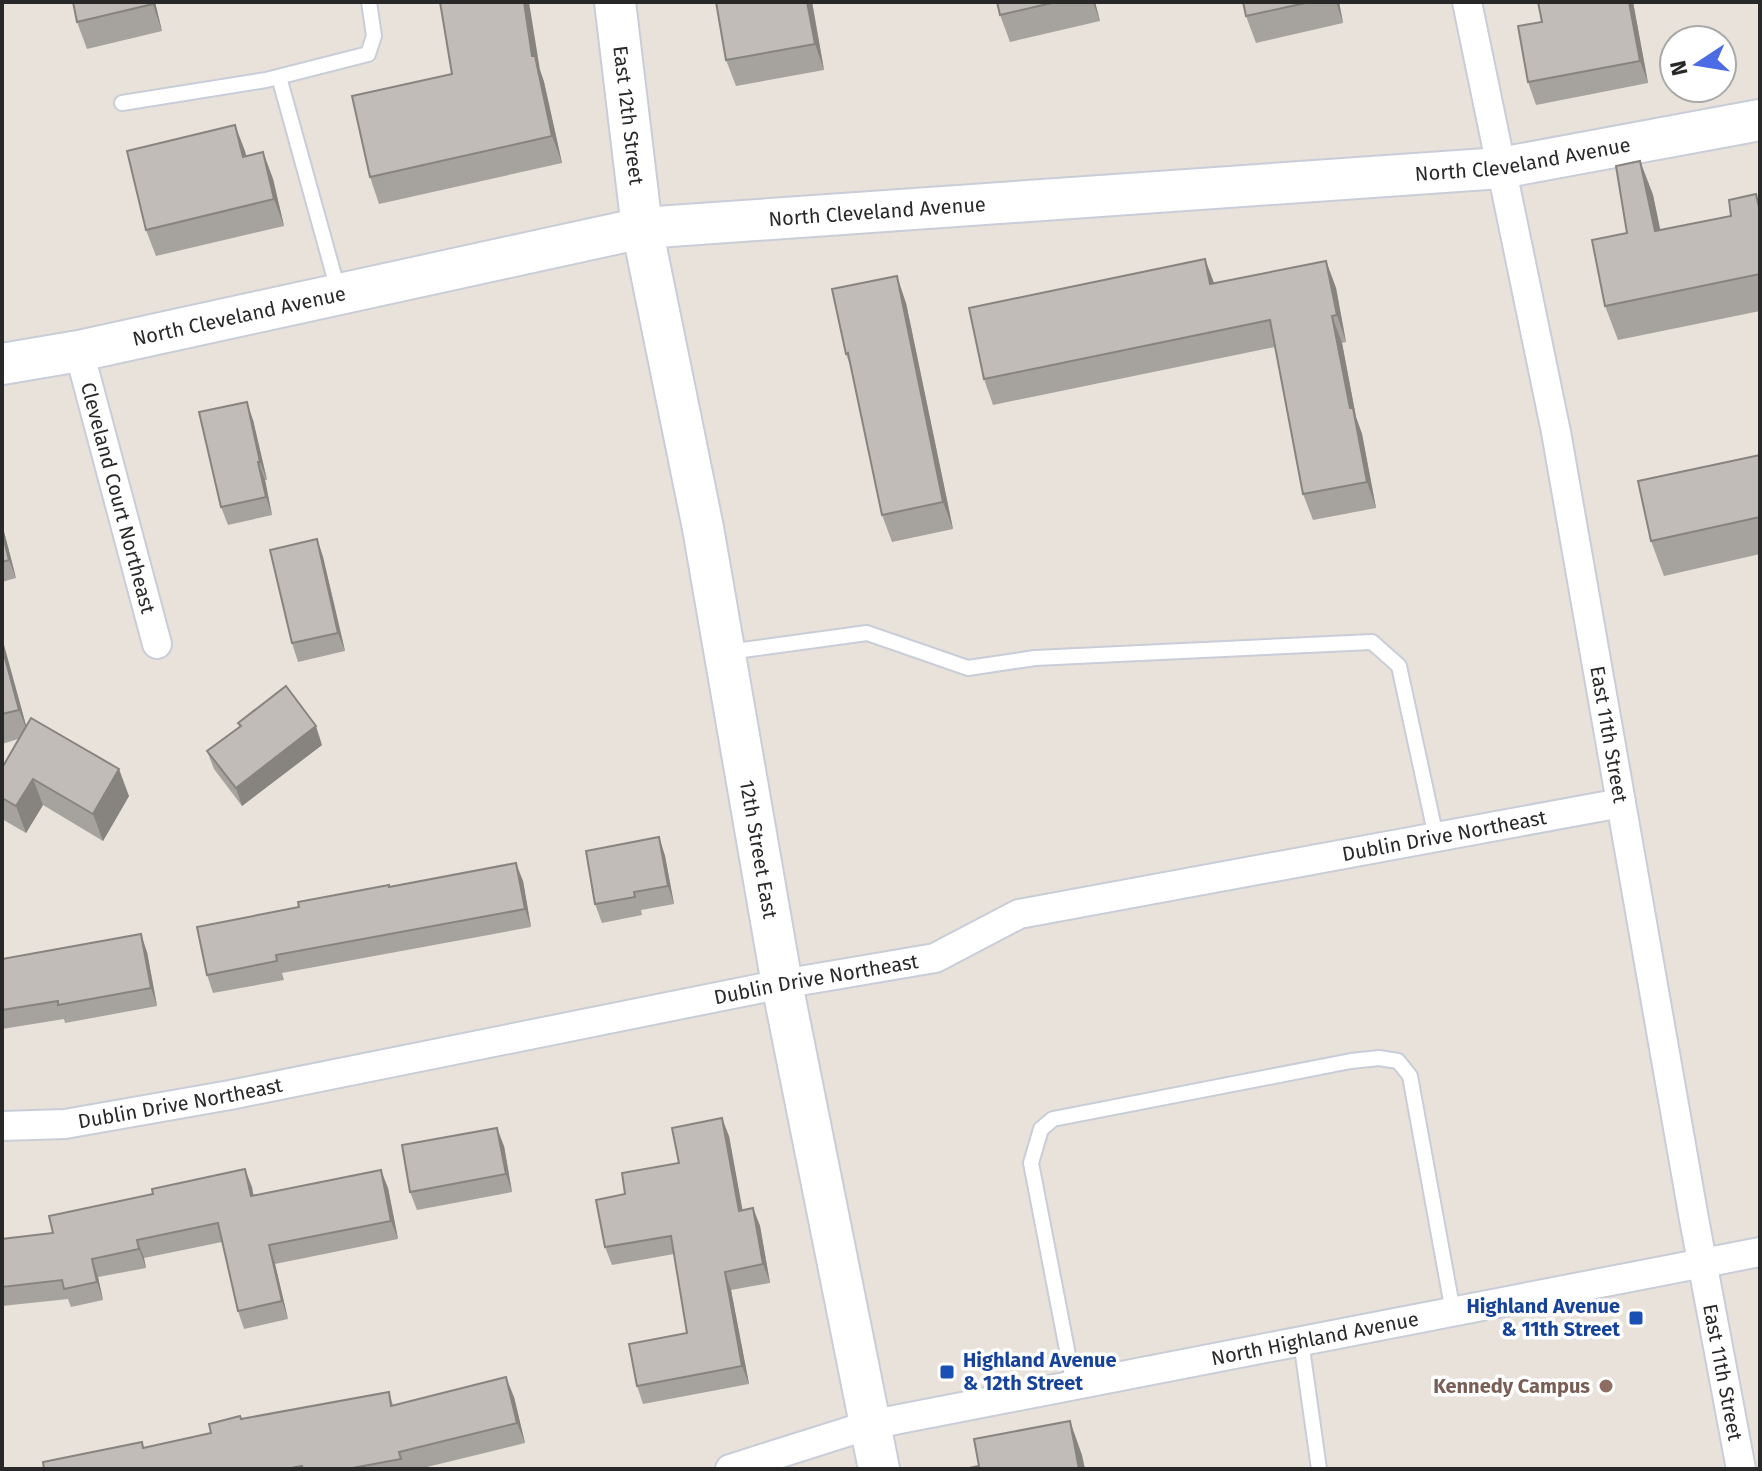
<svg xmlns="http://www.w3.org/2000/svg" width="1762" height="1471" font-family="'Fira Sans',sans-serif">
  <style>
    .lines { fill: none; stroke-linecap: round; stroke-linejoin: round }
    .lane-casing { stroke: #c9cdd8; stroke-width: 18 }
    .street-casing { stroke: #c9cdd8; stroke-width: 32 }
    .secondary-casing { stroke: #c9cdd8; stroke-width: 44 }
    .lane { stroke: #fff; stroke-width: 14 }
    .street { stroke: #fff; stroke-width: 28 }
    .secondary { stroke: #fff; stroke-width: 40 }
    .wall { fill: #a6a29d }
    .shaded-wall { fill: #878480 }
    .building { fill: #c1bcb7; stroke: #878480; stroke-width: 2 }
    .transit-dot { fill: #1a4fb4; stroke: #fff; stroke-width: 3 }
    .education-dot { fill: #8d6e63; stroke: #fff; stroke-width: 3 }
    .labels { text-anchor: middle; stroke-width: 7; stroke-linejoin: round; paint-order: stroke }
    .street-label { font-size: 20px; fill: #282828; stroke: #fff }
    .transit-label { font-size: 20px; font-weight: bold; fill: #164399; stroke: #fff; text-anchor: end }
    .education-label { font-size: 20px; font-weight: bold; fill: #785e54; stroke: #fff; text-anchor: end }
  </style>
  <rect width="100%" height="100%" fill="#e9e2db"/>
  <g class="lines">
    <defs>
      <g id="lane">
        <path d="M279,77L338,290"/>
        <path d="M122,103L266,80L368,54L374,36L369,2"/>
        <path d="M728,652L867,633L968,668L1035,658L1372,642L1399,666L1436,837"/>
        <path d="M1301,1341L1319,1469"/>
        <path d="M1074,1386L1031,1163L1041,1129L1053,1119L1351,1061L1379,1058L1398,1061L1410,1076L1453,1312"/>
      </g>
      <g id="street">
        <path id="s1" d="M1467,2L1556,432L1694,1219L1741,1469"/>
        <path id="s2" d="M79,351L157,644"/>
        <path id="s3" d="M2,1126L65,1124L230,1095L782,984L935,958L1019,914L1621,803"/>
        <path id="s4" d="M730,1469L869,1425L1760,1252"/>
      </g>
      <g id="secondary">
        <path id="s5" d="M615,2L642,228L703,528L782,984L879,1469"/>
        <path id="s6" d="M2,364L79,351L642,228L1501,168L1760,120"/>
      </g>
    </defs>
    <!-- lane casing -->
    <use href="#lane" class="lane-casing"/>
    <!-- street casing -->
    <use href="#street" class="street-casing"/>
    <!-- secondary casing -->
    <use href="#secondary" class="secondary-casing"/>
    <!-- lane -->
    <use href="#lane" class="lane"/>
    <!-- street -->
    <use href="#street" class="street"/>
    <!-- secondary -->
    <use href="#secondary" class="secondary"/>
  </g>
  <!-- wall -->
  <g class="wall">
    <path d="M73,2H155L162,31L87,49L77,22Z"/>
    <path d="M716,2H812L824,70L736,86L726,60Z"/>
    <path d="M997,2H1095L1100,21L1010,42L1000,15Z"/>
    <path d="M1243,2H1339L1343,23L1256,43L1246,16Z"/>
    <path d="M1538,2H1633L1648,83L1536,105L1528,82L1542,22Z"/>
    <path d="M540,70L544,82L562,163L379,204L370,177Z"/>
    <path d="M235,125L246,156L263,152L273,179L284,226L156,256L146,230Z"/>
    <path d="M1640,161L1653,195L1660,230L1731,216L1760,205V311L1618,340L1605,306L1627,233Z"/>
    <path d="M1205,259L1214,283L1326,261L1336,288L1346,342L1342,343L1356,417L1362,434L1376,508L1313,520L1303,494L1275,347L993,405L984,379Z"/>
    <path d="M906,303L953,529L892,542L882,515L852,370L846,354Z"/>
    <path d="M253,420L267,480H265L272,515L228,525L221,507Z"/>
    <path d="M1760,455V554L1664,576L1651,541Z"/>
    <path d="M2,524L16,578L2,582Z"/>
    <path d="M317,539L323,557L345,651L298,662L292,643Z"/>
    <path d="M2,638L26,726L129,796L103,841L43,805L26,833L2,819V768L18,739L2,744Z"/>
    <path d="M238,723L322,745L242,806L214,769L207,751L240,726Z"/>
    <path d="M659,837L665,856L674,904L641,910L642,915L602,923L595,904Z"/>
    <path d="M523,881L531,927L282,973L284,980L213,993L207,975L299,907L389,887Z"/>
    <path d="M147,952L157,1006L65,1023L64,1019L2,1029V959Z"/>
    <path d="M729,1136L742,1210L753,1208L760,1226L770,1283L731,1290L749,1384L643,1404L637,1386L687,1333L674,1254L612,1265L605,1247L625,1194L679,1163Z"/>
    <path d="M504,1146L512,1192L417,1210L410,1192Z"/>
    <path d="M245,1169L253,1195L388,1188L398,1239L275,1264L288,1319L244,1329L238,1311L222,1242L144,1258L146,1268L98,1277L103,1300L71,1307L68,1299L2,1306V1239L53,1233L153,1194Z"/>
    <path d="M389,1392L393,1405L514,1397L525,1443L419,1469H44L211,1433L241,1419Z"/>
  </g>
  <!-- shaded-wall -->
  <g class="shaded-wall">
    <path d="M152,2H155L162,31Z"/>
    <path d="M524,2H529L540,70L544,82L562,163L552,136L532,56Z"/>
    <path d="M807,2H812L824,70L815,44Z"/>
    <path d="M1093,2H1095L1100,21Z"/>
    <path d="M1336,2H1339L1343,23Z"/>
    <path d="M1629,2H1633L1648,83L1640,61Z"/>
    <path d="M235,125L245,151L253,183L243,157Z"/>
    <path d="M263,152L273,179L284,226L274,199Z"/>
    <path d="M1640,161L1653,195L1668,266L1655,231Z"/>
    <path d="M1205,259L1215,286L1210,284Z"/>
    <path d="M1326,261L1336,288L1346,342L1337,315Z"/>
    <path d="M897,276L906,303L953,529L943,502Z"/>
    <path d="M1332,316L1342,343L1356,417L1362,434L1376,508L1367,482L1350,408Z"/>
    <path d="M247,402L253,420L267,480L260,462Z"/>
    <path d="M258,462L265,480L272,515L266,497Z"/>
    <path d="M2,524L16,578L9,560L2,532Z"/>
    <path d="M317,539L323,557L345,651L338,633Z"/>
    <path d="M2,638L29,736L19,710L2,647Z"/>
    <path d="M316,726L322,745L242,806L236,788Z"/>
    <path d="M119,769L129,796L103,841L93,814Z"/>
    <path d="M33,779L43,805L26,833L16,806Z"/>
    <path d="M659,837L665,856L674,904L668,886Z"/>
    <path d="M516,863L523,881L531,927L525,909Z"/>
    <path d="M141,934L147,952L157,1006L151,988Z"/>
    <path d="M722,1118L729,1136L746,1229L739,1211Z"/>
    <path d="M497,1128L504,1146L512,1192L506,1174Z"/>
    <path d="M245,1169L252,1187L257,1214L251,1196Z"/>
    <path d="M381,1170L388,1188L398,1239L391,1221Z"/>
    <path d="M753,1208L760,1226L770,1283L763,1264Z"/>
    <path d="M137,1240L144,1258L146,1268L139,1249Z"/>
    <path d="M269,1245L275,1264L288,1319L282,1301Z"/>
    <path d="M92,1259L98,1277L103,1300L97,1282Z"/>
    <path d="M725,1272L731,1290L749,1384L742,1366Z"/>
    <path d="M506,1377L514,1397L525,1443L517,1423Z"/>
    <path d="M1070,1421L1082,1455L1085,1469H1079Z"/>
  </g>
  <!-- building -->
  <g class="building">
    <path d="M73,2H152L153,4L77,22Z"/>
    <path d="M440,2H524L532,56H535L552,136L370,177L352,96L452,74Z"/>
    <path d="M716,2H807L815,44L726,60Z"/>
    <path d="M997,2H1056L1000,15Z"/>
    <path d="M1243,2H1310L1246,16Z"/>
    <path d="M1538,2H1629L1640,61L1528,82L1518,26L1542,22Z"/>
    <path d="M235,125L243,157L263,152L274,199L146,230L127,151Z"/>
    <path d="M1640,161L1655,231L1731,216L1729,200L1756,194L1760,212V274L1605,306L1592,240L1627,233L1616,166Z"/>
    <path d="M1205,259L1210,284L1326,261L1337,315L1332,316L1350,408H1353L1367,482L1303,494L1270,320L984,379L969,308Z"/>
    <path d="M897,276L943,502L882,515L848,353L846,354L832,289Z"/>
    <path d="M247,402L260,462H258L266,497L221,507L199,412Z"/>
    <path d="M1760,455V517L1651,541L1638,481Z"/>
    <path d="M2,532L9,560L2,562Z"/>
    <path d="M317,539L338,633L292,643L270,550Z"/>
    <path d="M2,647L19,710L2,714Z"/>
    <path d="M286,686L316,726L236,788L207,751L241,726L238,723Z"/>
    <path d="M31,718L119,769L93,814L33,779L16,806L2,798V768Z"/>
    <path d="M659,837L668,886L634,892L635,897L595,904L586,851Z"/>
    <path d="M516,863L525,909L276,955L277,961L207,975L197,927L299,907L298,902L389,885V887Z"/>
    <path d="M141,934L151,988L58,1005V1001L2,1010V959Z"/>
    <path d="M722,1118L739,1211L753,1208L763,1264L725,1272L742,1366L637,1386L629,1344L687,1333L671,1236L605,1247L596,1200L625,1194L622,1173L679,1163L672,1128Z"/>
    <path d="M497,1128L506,1174L410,1192L402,1145Z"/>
    <path d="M245,1169L251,1196L381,1170L391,1221L269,1245L282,1301L238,1311L218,1223L137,1240L139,1249L92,1259L97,1282L64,1289L62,1280L2,1287V1239L53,1233L49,1216L153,1194L152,1189Z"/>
    <path d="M506,1377L517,1423L399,1452L401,1459L347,1469H303L302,1466L286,1469H44L43,1462L142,1442L143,1448L211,1433L209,1424L240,1416L241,1419L389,1392L391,1406Z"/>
    <path d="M1070,1421L1079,1469H964L979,1466L974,1439Z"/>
  </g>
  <!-- markers -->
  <g class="transit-dot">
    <rect x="1628" y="1310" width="16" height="16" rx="4"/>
    <rect x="939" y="1364" width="16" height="16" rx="4"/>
  </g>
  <circle class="education-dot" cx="1606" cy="1386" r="8"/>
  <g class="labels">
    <!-- street labels -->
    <g class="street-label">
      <text dy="7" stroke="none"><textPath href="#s5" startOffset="114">East 12th Street</textPath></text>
      <text dy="7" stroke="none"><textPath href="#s6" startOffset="1538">North Cleveland Avenue</textPath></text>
      <text dy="7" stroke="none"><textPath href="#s6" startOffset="890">North Cleveland Avenue</textPath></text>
      <text dy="7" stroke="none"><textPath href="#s6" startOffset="242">North Cleveland Avenue</textPath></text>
      <text dy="7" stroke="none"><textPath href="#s2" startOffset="152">Cleveland Court Northeast</textPath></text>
      <text dy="7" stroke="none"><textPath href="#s1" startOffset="746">East 11th Street</textPath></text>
      <text dy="7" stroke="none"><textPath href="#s3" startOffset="1476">Dublin Drive Northeast</textPath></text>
      <text dy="7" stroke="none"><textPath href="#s5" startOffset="860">12th Street East</textPath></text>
      <text dy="7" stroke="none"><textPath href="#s3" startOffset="828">Dublin Drive Northeast</textPath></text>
      <text dy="7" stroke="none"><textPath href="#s3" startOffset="180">Dublin Drive Northeast</textPath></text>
      <text dy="7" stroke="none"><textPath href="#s4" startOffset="600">North Highland Avenue</textPath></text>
      <text dy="7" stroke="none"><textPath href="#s1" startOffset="1394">East 11th Street</textPath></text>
    </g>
    <!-- transit labels -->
    <g class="transit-label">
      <text x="1620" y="1313">Highland Avenue<tspan x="1620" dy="23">&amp; 11th Street</tspan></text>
      <text x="963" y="1367" text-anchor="start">Highland Avenue<tspan x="963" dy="23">&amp; 12th Street</tspan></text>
    </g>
    <!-- education labels -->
    <g class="education-label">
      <text x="1590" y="1393">Kennedy Campus</text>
    </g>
  </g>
  <!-- border -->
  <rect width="1762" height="1471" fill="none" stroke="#282828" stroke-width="8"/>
  <!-- north arrow -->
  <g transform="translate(1698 64) rotate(258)"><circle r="38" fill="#ffffff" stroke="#a9a9a9" stroke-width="2"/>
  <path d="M0-6L14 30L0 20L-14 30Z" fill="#4c6ce5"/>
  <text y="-12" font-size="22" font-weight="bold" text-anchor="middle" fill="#282828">N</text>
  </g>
</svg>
